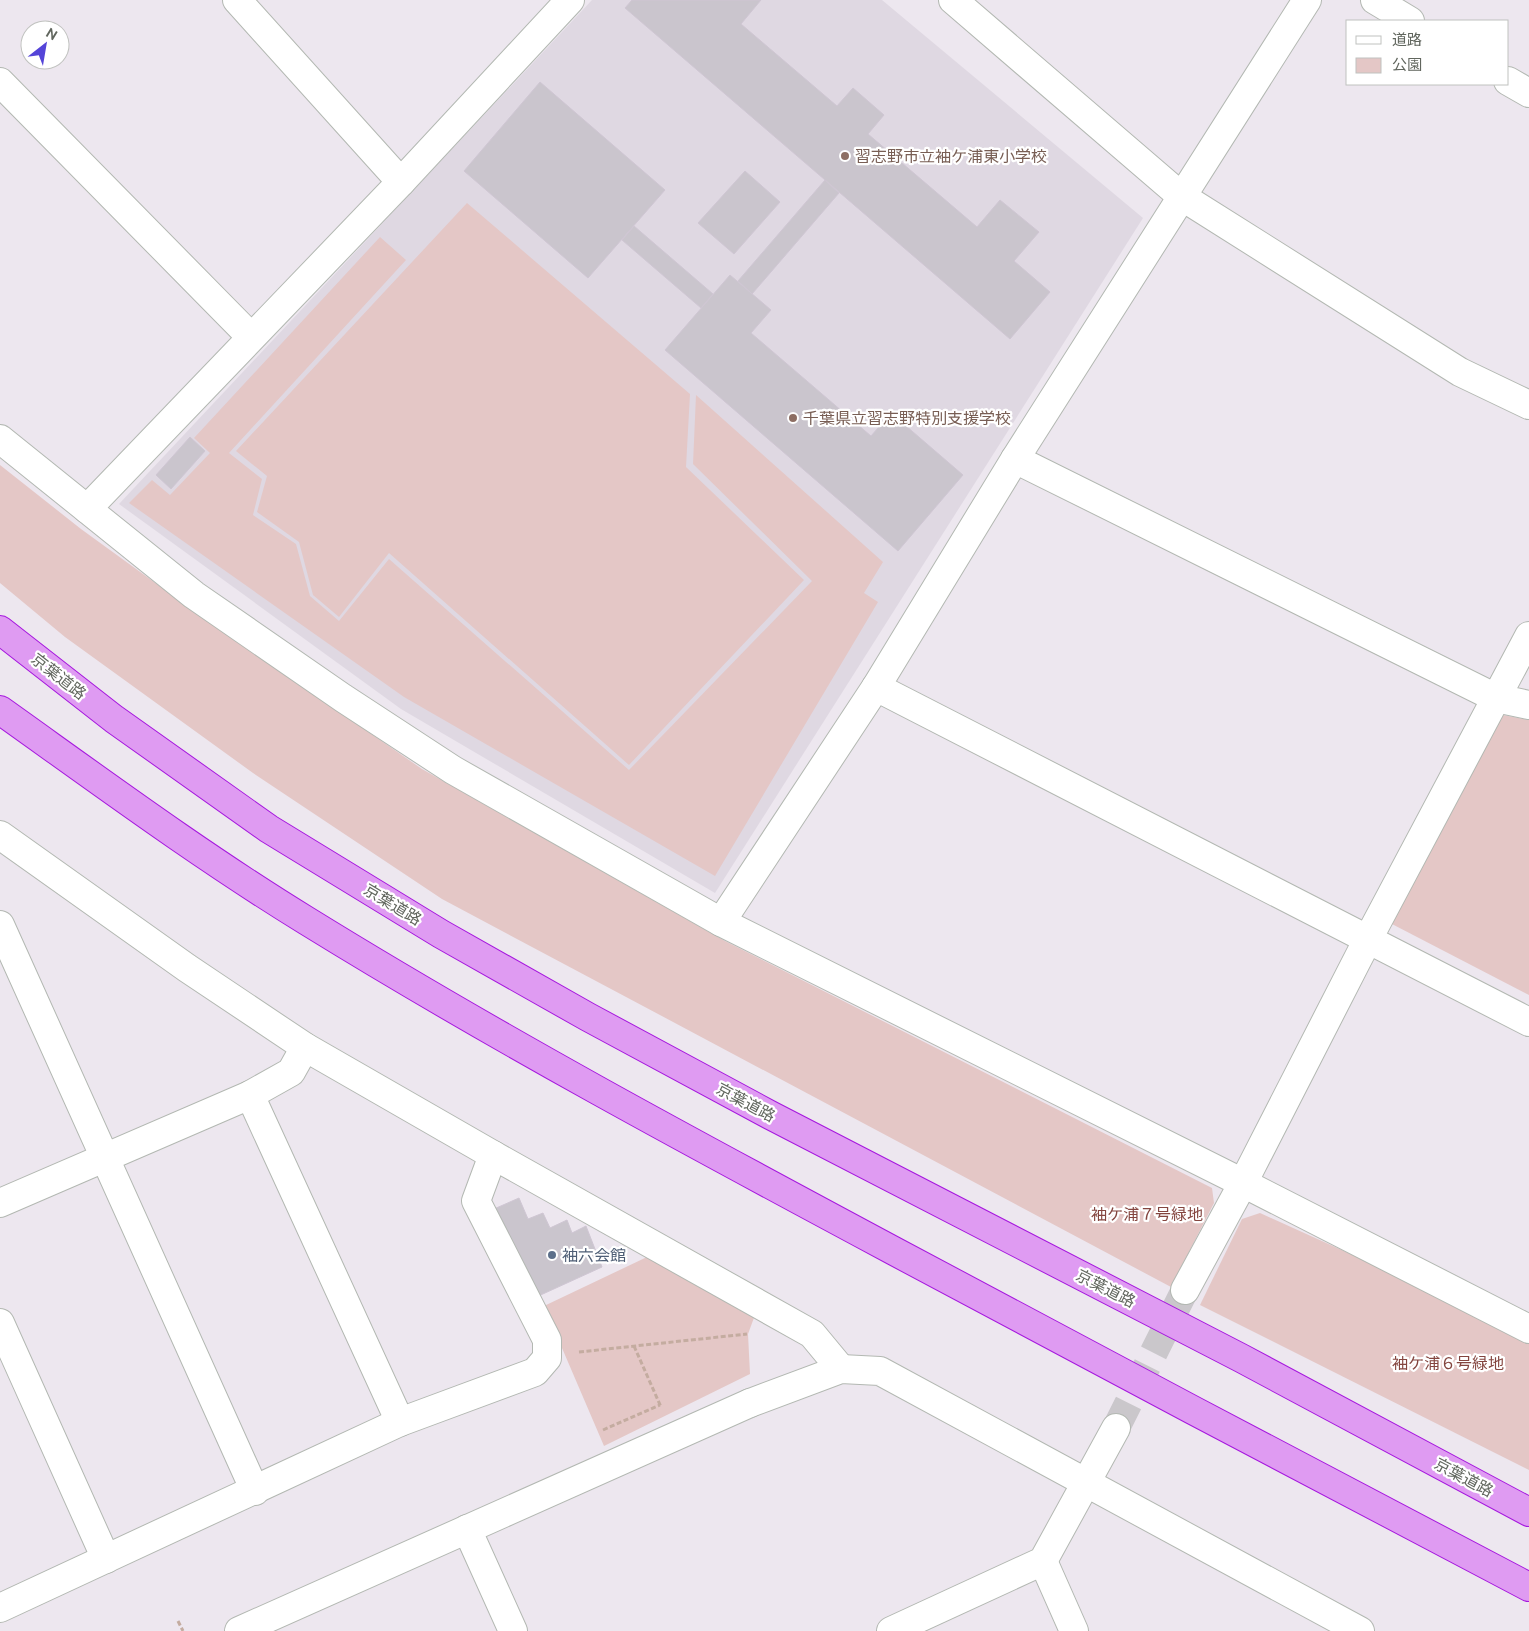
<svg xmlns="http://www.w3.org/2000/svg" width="1529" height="1631" font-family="Ubuntu,'Noto Sans JP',sans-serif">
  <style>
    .education { fill: #dfd8e2 }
    .green { fill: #e4c7c6 }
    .building { fill: #cac5cd; stroke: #cfc6d3 }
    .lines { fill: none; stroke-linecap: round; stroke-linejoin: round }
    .minor-tunnel { stroke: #cac7cb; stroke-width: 28; stroke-dasharray: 28 14; stroke-linecap: butt }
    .minor-casing { stroke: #b3b8b2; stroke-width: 30 }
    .tertiary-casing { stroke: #b3b8b2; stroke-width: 30 }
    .motorway-casing { stroke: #a618de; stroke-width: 30 }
    .path { stroke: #c4aca0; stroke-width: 3; stroke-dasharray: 5 2.5; stroke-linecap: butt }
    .minor { stroke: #fff; stroke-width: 28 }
    .tertiary { stroke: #fff; stroke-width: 28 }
    .motorway { stroke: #df9bf2; stroke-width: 28 }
    .education-dot { fill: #8d6e63; stroke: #fff; stroke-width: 2 }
    .service-dot { fill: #5c6f8a; stroke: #fff; stroke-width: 2 }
    .labels { text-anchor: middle; stroke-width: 4.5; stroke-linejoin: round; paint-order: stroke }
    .education-label { font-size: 16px; fill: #785e54; stroke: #fff; text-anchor: start }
    .street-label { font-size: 16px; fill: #61665e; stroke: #fff }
    .park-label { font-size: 16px; fill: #84453f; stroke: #fff }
    .service-label { font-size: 16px; fill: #4e5e75; stroke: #fff; text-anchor: start }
  </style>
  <rect width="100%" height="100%" fill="#ede7ef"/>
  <!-- education -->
  <path class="education" d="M592,0H882L1143,218L715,893L401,709L119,504Z"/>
  <!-- green -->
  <g class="green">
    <path d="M467,203L690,394L686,467L804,580L629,765L389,553L339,617L313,595L299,542L257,512L267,476L236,451Z"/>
    <path d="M380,237L406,260L229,453L262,479L253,515L296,544L310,596L339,621L389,559L629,770L812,581L693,464L696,395L883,562L864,593L878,602L715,876L404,697L129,503L152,480L170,495L210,453L194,438Z"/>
    <path d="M0,465L81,529L205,619L422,769L725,941L1212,1188L1214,1203L1171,1287L442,899L253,773L65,637L0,583Z"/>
    <path d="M1503,715L1529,720V995L1390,923Z"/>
    <path d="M1260,1213L1472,1309L1529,1339V1470L1200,1305L1242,1219Z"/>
    <path d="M647,1257L755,1315L748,1334L750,1374L604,1446L544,1306Z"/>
  </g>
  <!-- building -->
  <g class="building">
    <path d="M632,0H761L741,24L837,106L853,88L884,115L868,134L977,227L1000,200L1039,232L1014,261L1050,292L1010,339L625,8Z"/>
    <path d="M540,82L665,190L588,278L464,171Z"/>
    <path d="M745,171L780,202L734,254L698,223Z"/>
    <path d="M825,180L839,193L752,294L738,281Z"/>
    <path d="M634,226L713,294L701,308L622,240Z"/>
    <path d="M730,275L771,310L751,333L871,436L891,413L963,475L898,551L665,350Z"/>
    <path d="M190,437L205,451L171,489L156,475Z"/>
    <path d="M519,1198L528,1219L543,1213L550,1228L567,1220L572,1233L586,1226L602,1267L534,1298L494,1209Z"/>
  </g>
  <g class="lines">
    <!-- minor-tunnel -->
    <path class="minor-tunnel" d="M1116,1428L1185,1290"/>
    <defs>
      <g id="minor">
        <path d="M237,0L401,182"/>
        <path d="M1375,0L1410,21"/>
        <path d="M1508,81L1529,93"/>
        <path d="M0,82L251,337"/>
        <path d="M0,439L194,595L343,698L453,770L721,922L1243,1183L1529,1329"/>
        <path d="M1015,459L1496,698L1529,705"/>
        <path d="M87,509L401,182L570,0"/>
        <path d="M876,687L1529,1022"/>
        <path d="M0,835L187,968L305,1047L493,1155L812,1334L841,1369"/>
        <path d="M721,922L876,687L1015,459L1307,0"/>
        <path d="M0,925L255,1491"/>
        <path d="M250,1095L400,1422"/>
        <path d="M0,1203L250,1095L291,1072L305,1047"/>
        <path d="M1185,1290L1243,1183L1368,939L1529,636"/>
        <path d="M0,1323L106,1559"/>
        <path d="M467,1529L513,1631"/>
        <path d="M1043,1561L1074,1631"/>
        <path d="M0,1608L400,1422L535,1372L547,1358V1340L476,1201L493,1155"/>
        <path d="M239,1631L750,1403"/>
        <path d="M891,1631L1043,1561L1116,1428"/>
      </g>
      <g id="tertiary">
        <path d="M953,0L1181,196L1460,372L1529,405"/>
        <path d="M750,1403L841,1369L880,1371L1360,1631"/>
      </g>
      <g id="motorway">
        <path d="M0,630L114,719L269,829L441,934L588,1017L770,1115L1241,1358L1529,1512"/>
        <path d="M0,710C101,782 201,856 307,921C498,1039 696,1145 894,1251C1105,1364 1317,1476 1529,1587"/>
      </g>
    </defs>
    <!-- minor casing -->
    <use href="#minor" class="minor-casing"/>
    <!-- tertiary casing -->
    <use href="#tertiary" class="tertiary-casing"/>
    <!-- motorway casing -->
    <use href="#motorway" class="motorway-casing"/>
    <!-- path -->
    <g class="path">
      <path d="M634,1346L661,1407"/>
      <path d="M579,1352L747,1334"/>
      <path d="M603,1430L660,1405"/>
      <path d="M178,1621L183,1631"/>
    </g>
    <!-- minor -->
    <use href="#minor" class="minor"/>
    <!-- tertiary -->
    <use href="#tertiary" class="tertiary"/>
    <!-- motorway -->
    <use href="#motorway" class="motorway"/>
  </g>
  <!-- markers -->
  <g class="education-dot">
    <circle cx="845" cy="156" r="5"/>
    <circle cx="793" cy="418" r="5"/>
  </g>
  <circle class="service-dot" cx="552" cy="1255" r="5"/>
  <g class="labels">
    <!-- education labels -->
    <g class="education-label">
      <text x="855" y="162">習志野市立袖ケ浦東小学校</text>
      <text x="803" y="424">千葉県立習志野特別支援学校</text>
    </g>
    <!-- street labels -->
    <g class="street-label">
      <text transform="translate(59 676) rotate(38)" y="6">京葉道路</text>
      <text transform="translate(393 904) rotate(31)" y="6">京葉道路</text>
      <text transform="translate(746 1102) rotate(28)" y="6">京葉道路</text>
      <text transform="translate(1106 1288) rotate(27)" y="6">京葉道路</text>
      <text transform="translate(1464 1477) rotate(28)" y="6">京葉道路</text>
    </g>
    <!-- park labels -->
    <g class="park-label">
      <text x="1147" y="1220">袖ケ浦７号緑地</text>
      <text x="1448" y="1369">袖ケ浦６号緑地</text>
    </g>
    <!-- service labels -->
    <g class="service-label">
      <text x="562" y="1261">袖六会館</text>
    </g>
  </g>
  <!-- legend -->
  <rect x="1346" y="20" width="162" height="65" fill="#ffffff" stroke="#c0c2bf"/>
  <rect x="1356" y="36" width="25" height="8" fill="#ffffff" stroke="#c0c2bf"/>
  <text x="1392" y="45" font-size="15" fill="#61665e">道路</text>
  <rect x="1356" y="58" width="25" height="15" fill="#e4c7c6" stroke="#c0c2bf"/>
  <text x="1392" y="70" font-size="15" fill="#61665e">公園</text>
  <!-- north arrow -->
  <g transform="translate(45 45) rotate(31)"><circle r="24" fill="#ffffff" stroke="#c0c2bf"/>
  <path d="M0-4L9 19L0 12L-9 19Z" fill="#5444d8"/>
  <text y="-8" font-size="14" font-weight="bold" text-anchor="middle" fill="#61665e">N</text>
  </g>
</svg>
